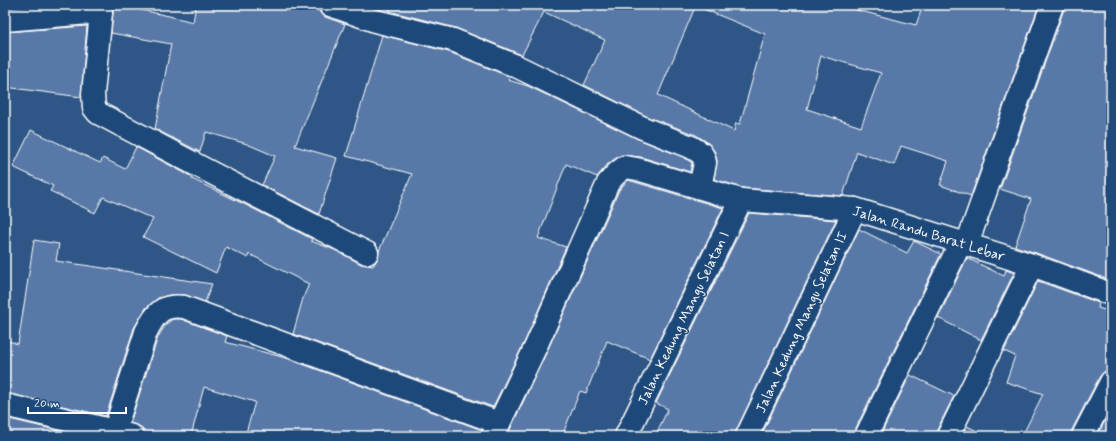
<svg xmlns="http://www.w3.org/2000/svg" width="1116" height="441" font-family="Mynerve,sans-serif">
  <style>
    .building { fill: #5879a7; stroke: #fff; fill-rule: evenodd }
    .lines { fill: none; stroke-linecap: round; stroke-linejoin: round }
    .street-casing { stroke: #fff; stroke-width: 25 }
    .street { stroke: #1f4a7a; stroke-width: 22 }
    .labels { text-anchor: middle; stroke-width: 3; stroke-linejoin: round; paint-order: stroke }
    .street-label { font-size: 14px; fill: #fff; stroke: #1f4a7a }
  </style>
  <rect width="100%" height="100%" fill="#2e5686"/>
  <filter id="ink" filterUnits="userSpaceOnUse"><feTurbulence type="fractalNoise" baseFrequency=".025" numOctaves="2"/><feDisplacementMap in="SourceGraphic" scale="8" xChannelSelector="R" yChannelSelector="G"/><feConvolveMatrix kernelMatrix="1 2 1 2 8 2 1 2 1" color-interpolation-filters="sRGB"/></filter>
  <g filter="url(#ink)">
    <!-- building -->
    <g class="building">
      <path d="M5,5H34L5,7Z"/>
      <path d="M112,5H118L169,16L193,22L196,5H318V8L320,13L325,17L345,24L295,146L337,158L319,214L262,185L275,156L247,144L206,132L200,152L155,129L171,44L111,33L113,13Z"/>
      <path d="M390,5H696L658,95L734,131L736,123L740,124L765,34L696,6L697,5H837L916,25L923,5H1039L971,196L940,185L948,161L901,146L894,165L857,152L843,196L743,188L714,179L717,161L715,152L707,142L696,135L648,117L584,85L605,40L544,12L522,55L456,28L389,11ZM821,56L881,73L861,127L807,109Z"/>
      <path d="M1064,5H1111V269L1107,279L1036,253L1015,246L1031,199L1000,189L1064,9Z"/>
      <path d="M87,26L81,97L5,87V32Z"/>
      <path d="M382,35L449,52L510,77L508,80L528,86L638,139L685,158L692,163L690,172L641,157L622,155L617,157L608,164L597,177L566,164L538,238L566,247L525,341L493,407L293,334L303,298L309,284L249,254L248,258L226,247L216,273L143,237L153,219L103,197L95,213L50,191L53,186L13,167L31,130L100,163L103,158L125,169L136,147L192,177V179L252,208L312,239L311,241L335,250L361,264L373,266L378,258L379,251L412,174L346,156Z"/>
      <path d="M628,180L723,208L650,359L607,341L586,393L580,391L562,436H507L547,351L619,190Z"/>
      <path d="M749,213L836,220L736,431L735,436H655L668,409L656,403Z"/>
      <path d="M859,229L907,253L914,241L941,254L855,430L854,436H761Z"/>
      <path d="M34,240L59,244L56,261L212,284L205,302L185,295H169L158,298L146,308L134,328L106,416L5,393V340L18,344Z"/>
      <path d="M967,258L1004,276L1006,270L1014,273L981,340L938,318Z"/>
      <path d="M1038,281L1099,303L1098,308L1111,312V370L1105,371L1100,376L1072,430L1071,436H1022L1043,394L1006,382L1015,356L1004,351Z"/>
      <path d="M173,319H181L227,336L225,342L286,358L482,430L481,436H245L255,402L204,387L191,436H144V433L141,427L130,423L158,337L166,324Z"/>
      <path d="M910,375L954,396L937,430L936,436H880Z"/>
      <path d="M1111,409V436H1097Z"/>
      <path d="M5,418L81,436H5Z"/>
      <path d="M967,426L987,436H962Z"/>
    </g>
    <g class="lines">
      <defs>
        <g id="street">
          <path d="M99,5L101,12L93,94L94,108L98,113L208,171L367,253"/>
          <path d="M330,5L375,21L453,40L516,66L643,128L691,147L701,153L704,158L705,163L700,187"/>
          <path d="M5,20L101,12"/>
          <path d="M967,244L1052,5"/>
          <path d="M5,405L114,431L132,436"/>
          <path d="M113,436L146,332C155,314 162,304 184,307L499,423"/>
          <path d="M493,436L536,346L608,183L616,174L625,167L637,169L741,200L855,209L1032,265L1111,294"/>
          <path d="M626,436L741,200"/>
          <path d="M747,436L855,209"/>
          <path d="M866,436L961,242"/>
          <path d="M948,436L1032,265"/>
          <path d="M1083,436L1111,382"/>
        </g>
      </defs>
      <!-- street casing -->
      <use href="#street" class="street-casing"/>
      <!-- street -->
      <use href="#street" class="street"/>
    </g>
  </g>
  <g class="labels">
    <!-- street labels -->
    <g class="street-label">
      <text transform="translate(929 233) rotate(17)" y="5">Jalan Randu Barat Lebar</text>
      <text transform="translate(683 318) rotate(-64)" y="5">Jalan Kedung Mangu Selatan I</text>
      <text transform="translate(801 322) rotate(-65)" y="5">Jalan Kedung Mangu Selatan II</text>
    </g>
  </g>
  <!-- margin -->
  <rect width="1116" height="441" fill="none" stroke="#1f4a7a" stroke-width="20"/>
  <rect x="10" y="10" width="1096" height="421" fill="none" stroke="#fff" stroke-width="1.5" filter="url(#ink)"/>
  <!-- scale -->
  <path d="M28 407v6h98v-6" fill="none" stroke="#ffffff" stroke-width="2"/>
  <text x="34" y="407" font-size="12" fill="#ffffff" stroke="#1f4a7a" stroke-width="3" paint-order="stroke">20 m</text>
</svg>
